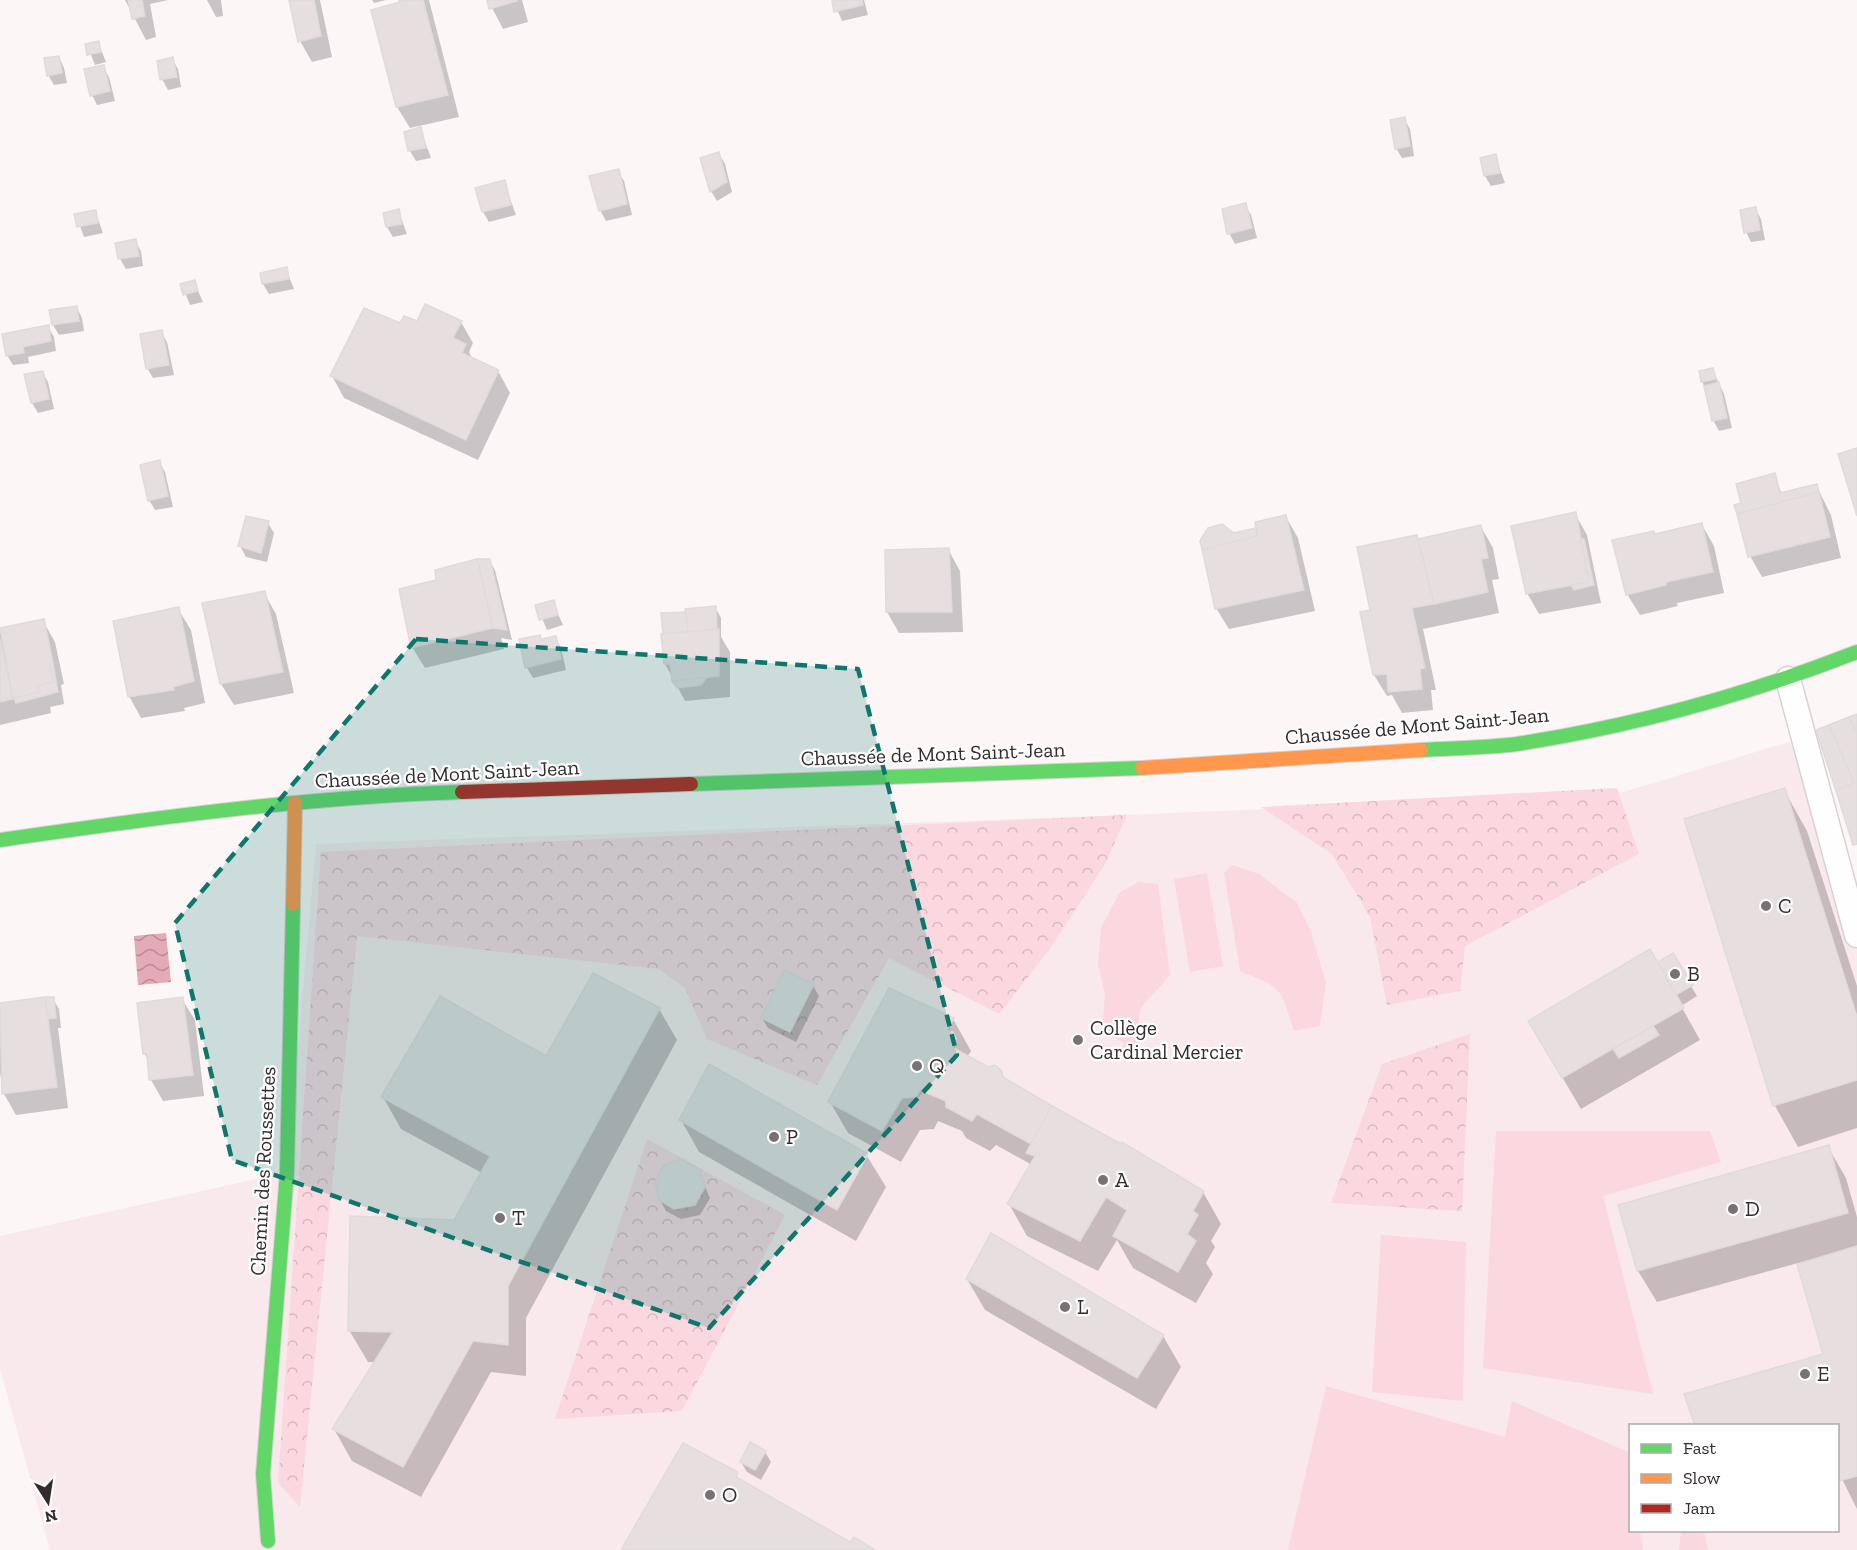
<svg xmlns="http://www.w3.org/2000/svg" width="1857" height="1550" font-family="'Zilla Slab',serif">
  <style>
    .built { fill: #f9e9ec; fill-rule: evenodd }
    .grass { fill: #fbd7df }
    .forest { fill: url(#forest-crowns) }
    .water { fill: url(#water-waves) }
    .shadow { fill: #0003 }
    .building { fill: #e7dedf; stroke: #e1dadc; stroke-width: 1.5 }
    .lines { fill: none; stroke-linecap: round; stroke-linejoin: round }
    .lane-casing { stroke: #d8d2d3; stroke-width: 27 }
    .fast-casing { stroke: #d8d2d3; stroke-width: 16 }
    .slow-casing { stroke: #d8d2d3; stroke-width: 16 }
    .jam-casing { stroke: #d8d2d3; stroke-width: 16 }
    .lane { stroke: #fffefe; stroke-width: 24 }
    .fast { stroke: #63d668; stroke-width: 14 }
    .slow { stroke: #ff974d; stroke-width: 14 }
    .jam { stroke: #b3261e; stroke-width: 14 }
    .marked { fill: #0f766e; fill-opacity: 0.2; stroke: #0f766e; stroke-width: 4.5; stroke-dasharray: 12 8; stroke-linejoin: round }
    .poi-dot { fill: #797274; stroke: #fff; stroke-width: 2 }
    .labels { text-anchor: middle; stroke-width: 4.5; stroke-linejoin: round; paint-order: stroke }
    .street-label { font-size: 21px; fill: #332b2d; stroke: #fff }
    .poi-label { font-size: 21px; fill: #332b2d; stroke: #fff; text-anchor: start }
  </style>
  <defs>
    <pattern id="forest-crowns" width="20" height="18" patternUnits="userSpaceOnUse" patternTransform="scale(1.5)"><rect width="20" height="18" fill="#fbd7df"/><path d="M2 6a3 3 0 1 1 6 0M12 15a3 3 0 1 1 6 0" fill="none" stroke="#d8b9c0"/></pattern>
    <pattern id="water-waves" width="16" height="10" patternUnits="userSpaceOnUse" patternTransform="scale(1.5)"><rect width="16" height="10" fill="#e4aab7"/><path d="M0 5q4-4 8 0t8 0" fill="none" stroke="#b98b95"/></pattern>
  </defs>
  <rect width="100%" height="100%" fill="#fcf6f7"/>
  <!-- built -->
  <path class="built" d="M1815,734L1857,909V1550H50L0,1369V1236L287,1172L316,844L1127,815L1617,794ZM1630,1426H1838V1530H1630Z"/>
  <!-- grass -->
  <g class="grass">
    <path d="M1232,865L1259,874L1297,903L1310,929L1326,983L1320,1026L1294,1031C1279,985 1285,990 1240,971L1224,873Z"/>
    <path d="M1207,873L1223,966L1190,972L1174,879Z"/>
    <path d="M1139,882L1158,884L1170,975C1142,1010 1134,1000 1141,1050L1126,1059L1118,1055L1124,1043L1102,1030L1105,994L1098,965L1101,928L1120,892Z"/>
    <path d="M1496,1131H1710L1721,1162L1603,1196L1653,1394L1483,1368Z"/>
    <path d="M1381,1235L1466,1242L1463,1401L1372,1392Z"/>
    <path d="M1326,1386L1505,1437L1512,1401L1628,1452L1630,1530L1640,1531L1643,1550H1288Z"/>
    <path d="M1681,1531H1704L1708,1550H1679Z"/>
  </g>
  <!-- forest -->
  <g class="forest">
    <path d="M1617,788L1639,854L1465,946L1460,991L1387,1005L1370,917L1332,854L1261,807Z"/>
    <path d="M1127,815L1104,866L1049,950L999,1014L889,958L817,1085L707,1039L685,988L659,969L357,936L300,1507L278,1483L321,852Z"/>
    <path d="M1470,1034L1462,1211L1331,1203L1382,1064Z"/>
    <path d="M647,1139L785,1215L682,1411L555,1419Z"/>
  </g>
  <!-- water -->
  <path class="water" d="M166,933L171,982L138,985L134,936Z"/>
  <!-- shadow -->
  <g class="shadow">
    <path d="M125,0H168L150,4L156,37L146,40Z"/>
    <path d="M207,0H221L223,16L216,17Z"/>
    <path d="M291,0H320L332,57L312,62L300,41Z"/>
    <path d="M372,0H386L374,3Z"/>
    <path d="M401,0H429L459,117L410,128L397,107Z"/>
    <path d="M488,0H522L528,22L503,29Z"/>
    <path d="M833,0H864L868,15L842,21Z"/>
    <path d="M98,42L106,62L95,65L87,45Z"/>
    <path d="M59,57L64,68L67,83L54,85L48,75Z"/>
    <path d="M172,59L178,69L181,87L168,90L162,79Z"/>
    <path d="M103,67L109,77L115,101L97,105L92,95Z"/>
    <path d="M1404,119L1410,129L1414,156L1402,158L1396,148Z"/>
    <path d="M420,128L431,158L416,161L410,151L406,133Z"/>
    <path d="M719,154L725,164L732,192L717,201L711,191Z"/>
    <path d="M1495,156L1505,183L1491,186L1485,176Z"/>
    <path d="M618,171L624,181L632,215L606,221L600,210Z"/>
    <path d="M504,182L516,215L489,222L483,212L477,189Z"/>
    <path d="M1245,205L1251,215L1257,238L1235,244L1229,233Z"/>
    <path d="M1755,208L1761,219L1765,240L1751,242L1746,232Z"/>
    <path d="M398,210L407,234L393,237L387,227Z"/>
    <path d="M95,211L103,233L84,237L76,215Z"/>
    <path d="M135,241L141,251L143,266L126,269L120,259L117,245Z"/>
    <path d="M286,269L294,289L269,294L263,284Z"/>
    <path d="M194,282L203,302L190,305L182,285Z"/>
    <path d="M77,308L82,318L84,331L59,335L53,325Z"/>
    <path d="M461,322L473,343L469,352L473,360L498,371L510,393L478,460L344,398L332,376L401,325Z"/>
    <path d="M48,327L54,337L56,351L28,357L29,363L13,365L7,355Z"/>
    <path d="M161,332L167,342L174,375L153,378L147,368Z"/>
    <path d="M1712,369L1724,394L1732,428L1719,431L1713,420L1700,372Z"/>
    <path d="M42,372L48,382L54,409L38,413L32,403L26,376Z"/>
    <path d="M159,462L165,472L173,507L155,510L149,500Z"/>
    <path d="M1774,475L1782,494L1816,485L1831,515L1841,558L1762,577L1750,556L1742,503Z"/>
    <path d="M1575,514L1587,535L1601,603L1539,614L1527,593Z"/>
    <path d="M1286,517L1298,538L1315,611L1229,629L1216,608L1233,535L1255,530Z"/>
    <path d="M268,523L274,533L267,562L246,557L240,546Z"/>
    <path d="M1702,525L1714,546L1724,593L1677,603L1678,606L1640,615L1627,594L1655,535Z"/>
    <path d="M1481,527L1493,548L1499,579L1492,580L1499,613L1423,629L1436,690H1431L1433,710L1402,713L1392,695L1387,696L1374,675L1372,611L1418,540Z"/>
    <path d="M948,549L960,571L963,632L899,633L887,612Z"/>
    <path d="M489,560L495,570L512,640L501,638L504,649L425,668L412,647L438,581Z"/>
    <path d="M264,593L276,614L294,693L234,705L221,684Z"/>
    <path d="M553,602L563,625L547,630L537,607Z"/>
    <path d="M715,607L721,618V637L730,652V697L685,701L665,664L662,635L688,613Z"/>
    <path d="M178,609L191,630L205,703L184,708L185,711L141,718L129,696Z"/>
    <path d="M43,621L55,642L64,684L61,685L64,704L50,707L51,713L0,725V630Z"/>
    <path d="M555,638L561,648L566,670L533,678L527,668L521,640Z"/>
    <path d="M1784,790L1807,831L1857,986V1128L1798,1147L1775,1106L1686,820Z"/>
    <path d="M1672,955L1697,996L1681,1006L1700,1040L1581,1109L1548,1053L1657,964Z"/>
    <path d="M813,986L819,996L796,1042L768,1028L762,1018Z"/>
    <path d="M46,999H53L59,1009L61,1028H58L68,1108L16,1115L4,1094L0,1073V1004Z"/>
    <path d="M182,999L195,1020L204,1096L163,1101L151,1080L149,1061L144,1053Z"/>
    <path d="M659,1009L677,1040L526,1318V1376L491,1372L421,1497L352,1461L334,1429L376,1362H368L349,1330L455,1221L482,1173L401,1129L383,1097L546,1058Z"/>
    <path d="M953,1019L971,1051L967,1057L1203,1192L1221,1224L1211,1241L1215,1247L1206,1263L1213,1274L1196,1303L1133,1268L1117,1240L1098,1271L1027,1236L1009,1204L1032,1165L996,1145L990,1151L966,1138L962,1131L938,1121L934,1129L920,1130L901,1162L848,1133L830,1102Z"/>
    <path d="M710,1066L867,1156L886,1187L856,1241L699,1152L681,1120Z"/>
    <path d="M1828,1147L1846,1178L1857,1217V1509L1838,1471V1426L1825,1355L1798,1263L1657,1302L1638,1271L1620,1206Z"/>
    <path d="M698,1170L710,1198L700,1215L681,1219L666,1211L660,1200Z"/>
    <path d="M967,1279L1163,1336L1181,1367L1156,1409L985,1310Z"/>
    <path d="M765,1452L771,1462L761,1480L747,1472L741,1462Z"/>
  </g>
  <!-- building -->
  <g class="building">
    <path d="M128,0H142L145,16L132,19Z"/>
    <path d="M289,0H314L321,36L298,42Z"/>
    <path d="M399,0H423L448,95L396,107L371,10L400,2Z"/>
    <path d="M487,0H517V1L489,9Z"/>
    <path d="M832,0H862L863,5L834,12Z"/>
    <path d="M99,41L101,52L87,55L85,44Z"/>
    <path d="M59,56L62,73L47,76L44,58Z"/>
    <path d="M173,57L177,77L160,80L157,61Z"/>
    <path d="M104,65L110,91L90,96L84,69Z"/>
    <path d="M1405,117L1410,146L1395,149L1390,120Z"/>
    <path d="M421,127L426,148L408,151L404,132Z"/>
    <path d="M719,152L727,182L710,192L700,158Z"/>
    <path d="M1496,154L1500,173L1484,176L1480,158Z"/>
    <path d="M619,169L627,204L599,211L589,176Z"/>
    <path d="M505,180L511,205L482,212L475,188Z"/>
    <path d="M1246,203L1252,228L1227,234L1222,209Z"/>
    <path d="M1756,207L1760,230L1744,233L1740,210Z"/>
    <path d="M399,209L402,224L386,227L383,213Z"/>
    <path d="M96,210L98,223L77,227L74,214Z"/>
    <path d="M136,239L139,256L118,259L115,243Z"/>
    <path d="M287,267L289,279L262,284L260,273Z"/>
    <path d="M195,280L198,291L183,295L180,284Z"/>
    <path d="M425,304L462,321L453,338L466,344L462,353L499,370L466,440L330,376L364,308L400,323L404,316L417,321Z"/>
    <path d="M77,306L79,321L52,325L49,310Z"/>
    <path d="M49,325L51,341L23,347L24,353L6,356L2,334Z"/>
    <path d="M162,330L169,365L146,369L140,334Z"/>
    <path d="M1713,368L1716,379L1701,382L1699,371Z"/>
    <path d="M43,371L49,399L31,403L24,374Z"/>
    <path d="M1719,382L1727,418L1712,421L1704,386Z"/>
    <path d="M1857,448V516L1838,454Z"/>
    <path d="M160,460L168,496L148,501L140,465Z"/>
    <path d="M1775,473L1780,493L1817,484L1819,492L1737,514L1734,505L1741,503L1736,484Z"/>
    <path d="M1819,492L1830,537L1748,557L1737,514Z"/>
    <path d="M1576,512L1589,582L1526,594L1511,526Z"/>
    <path d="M1286,515L1304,590L1215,609L1202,549L1257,536L1255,522Z"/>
    <path d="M246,516L269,521L261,553L238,546Z"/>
    <path d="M1702,523L1713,572L1666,582V585L1626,595L1612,540L1654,531L1655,534Z"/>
    <path d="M1222,524L1234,533L1256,528L1257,536L1202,549L1200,541L1208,528Z"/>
    <path d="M1481,525L1488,558L1481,559L1488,592L1434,604L1418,539Z"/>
    <path d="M1417,535L1434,604L1412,608L1425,668L1420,669L1422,689L1388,692L1387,674L1373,675L1360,612L1370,610L1357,547Z"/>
    <path d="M1581,539H1584L1594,585L1574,590L1571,585L1589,582Z"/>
    <path d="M949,548L952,612H886L885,550Z"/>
    <path d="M477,559H490L507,630L493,628Z"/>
    <path d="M477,559L493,628L411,648L399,589L436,580L435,570Z"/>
    <path d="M265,591L283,672L220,684L202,603Z"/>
    <path d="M554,600L558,615L539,620L535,605Z"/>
    <path d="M716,606L717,630L688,632L685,609Z"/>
    <path d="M179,607L194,681L173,687L174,690L128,697L113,621Z"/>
    <path d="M686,612L688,632L663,634L661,613Z"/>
    <path d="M44,619L53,663L50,664L53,682L38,686L40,692L13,699L0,628Z"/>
    <path d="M719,629V676L672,681L670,664H664L661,634Z"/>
    <path d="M540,635L541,639L556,636L561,659L525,668L519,639Z"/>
    <path d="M0,639L13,699L0,702Z"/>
    <path d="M53,663L58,692L16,703L14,698L40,692L38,686L53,682L50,664Z"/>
    <path d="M706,678L701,685L677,688L672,681Z"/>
    <path d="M1857,714V733L1849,717Z"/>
    <path d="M1849,717L1857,733V781L1854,783L1829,725Z"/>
    <path d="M1829,725L1854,783L1836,791L1816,730Z"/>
    <path d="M1857,781V844L1853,845L1836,791Z"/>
    <path d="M1785,788L1857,1017V1080L1773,1106L1684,819Z"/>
    <path d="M1650,949L1684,1008L1562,1078L1528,1021Z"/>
    <path d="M1673,953L1693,985L1676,995L1658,962Z"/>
    <path d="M784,970L814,984L790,1032L761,1018Z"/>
    <path d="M593,973L660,1008L508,1286V1345L473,1341L403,1467L332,1429L393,1332L348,1331L350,1216L454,1220L490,1156L381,1097L440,996L546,1056Z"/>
    <path d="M889,988L954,1018L947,1030L953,1032L956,1039L952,1047L988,1067L995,1065L1001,1070L1003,1077L1052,1106L1031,1144L977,1114L972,1121L946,1107V1101L920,1090L916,1097L902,1098L882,1131L828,1102Z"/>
    <path d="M45,997H54L56,1018L48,1019Z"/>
    <path d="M45,997L57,1087L2,1094L0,1003Z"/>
    <path d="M183,997L193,1075L149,1080L147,1054H143L137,1003Z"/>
    <path d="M1653,1026L1659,1035L1619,1058L1613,1049Z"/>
    <path d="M709,1064L868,1154L837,1210L679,1120Z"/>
    <path d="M1052,1106L1121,1144L1122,1142L1204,1191L1193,1211L1198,1215L1187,1234L1196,1241L1178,1272L1113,1236L1127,1210L1106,1197L1080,1241L1007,1204L1035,1156L1026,1153Z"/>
    <path d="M1829,1145L1848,1213L1637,1271L1618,1205Z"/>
    <path d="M682,1159L699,1169L705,1187L695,1205L674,1209L659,1200L655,1182L664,1165Z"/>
    <path d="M991,1233L1164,1335L1137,1378L966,1279Z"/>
    <path d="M1857,1246V1476L1839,1481L1838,1426H1695L1684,1394L1823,1354L1797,1264Z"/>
    <path d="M750,1442L766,1451L755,1470L740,1462Z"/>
    <path d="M683,1443L738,1472L736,1477L850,1542L854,1537L875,1550H621Z"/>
  </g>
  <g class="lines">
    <defs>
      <path id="lane" d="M1788,679L1857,935"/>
      <g id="fast">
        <path d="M1421,750C1453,748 1486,748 1517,744C1634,726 1747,695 1857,652"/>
        <path d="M691,784L1142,768"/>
        <path d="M0,840C153,818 307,797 462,792"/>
        <path d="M268,1541L263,1474L287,1172L293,904"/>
      </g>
      <g id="slow">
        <path d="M1142,768L1421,750"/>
        <path d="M293,904L295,803"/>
      </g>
      <path id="jam" d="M462,792L691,784"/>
    </defs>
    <!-- lane casing -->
    <use href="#lane" class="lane-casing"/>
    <!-- fast casing -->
    <use href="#fast" class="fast-casing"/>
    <!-- slow casing -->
    <use href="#slow" class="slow-casing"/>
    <!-- jam casing -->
    <use href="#jam" class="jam-casing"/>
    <!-- lane -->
    <use href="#lane" class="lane"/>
    <!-- fast -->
    <use href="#fast" class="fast"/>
    <!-- slow -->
    <use href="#slow" class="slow"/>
    <!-- jam -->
    <use href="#jam" class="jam"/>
  </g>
  <!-- marked area -->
  <path class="marked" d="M416,639L858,669L957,1055L709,1328L232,1160L175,923Z"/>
  <!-- markers -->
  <g class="poi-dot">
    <circle cx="1766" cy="906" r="6"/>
    <circle cx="1675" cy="974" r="6"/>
    <circle cx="1078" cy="1040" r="6"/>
    <circle cx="917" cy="1066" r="6"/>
    <circle cx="774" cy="1137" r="6"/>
    <circle cx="1103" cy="1180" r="6"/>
    <circle cx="1733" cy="1209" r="6"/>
    <circle cx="500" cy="1218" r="6"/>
    <circle cx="1065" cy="1307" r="6"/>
    <circle cx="1805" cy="1374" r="6"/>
    <circle cx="710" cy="1495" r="6"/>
  </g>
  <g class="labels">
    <!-- street labels -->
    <g class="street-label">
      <text transform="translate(1417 726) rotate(-5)" y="7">Chaussée de Mont Saint-Jean</text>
      <text transform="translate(933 754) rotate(-2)" y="7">Chaussée de Mont Saint-Jean</text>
      <text transform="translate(447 774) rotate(-3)" y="7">Chaussée de Mont Saint-Jean</text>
      <text transform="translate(263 1171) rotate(-87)" y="7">Chemin des Roussettes</text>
    </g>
    <!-- poi labels -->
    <g class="poi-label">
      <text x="1778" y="913">C</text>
      <text x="1687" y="981">B</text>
      <text x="1090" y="1035">Collège<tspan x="1090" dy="24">Cardinal Mercier</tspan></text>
      <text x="929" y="1073">Q</text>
      <text x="786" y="1144">P</text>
      <text x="1115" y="1187">A</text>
      <text x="1745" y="1216">D</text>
      <text x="512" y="1225">T</text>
      <text x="1077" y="1314">L</text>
      <text x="1817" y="1381">E</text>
      <text x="722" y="1502">O</text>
    </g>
  </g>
  <!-- legend -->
  <rect x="1629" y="1424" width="210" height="108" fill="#ffffff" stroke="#adaaab" stroke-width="1.5"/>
  <rect x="1641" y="1444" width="30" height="9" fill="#63d668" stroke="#adaaab" stroke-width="1.5"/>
  <text x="1683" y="1454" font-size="18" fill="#332b2d">Fast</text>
  <rect x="1641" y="1474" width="30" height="9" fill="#ff974d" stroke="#adaaab" stroke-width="1.5"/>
  <text x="1683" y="1484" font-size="18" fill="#332b2d">Slow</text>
  <rect x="1641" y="1504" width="30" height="9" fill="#b3261e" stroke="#adaaab" stroke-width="1.5"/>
  <text x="1683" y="1514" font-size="18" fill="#332b2d">Jam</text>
  <!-- north arrow -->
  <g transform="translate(48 1502) rotate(168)" stroke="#ffffff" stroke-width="4.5" paint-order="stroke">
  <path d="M0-4.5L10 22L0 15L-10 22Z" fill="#332b2d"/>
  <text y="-9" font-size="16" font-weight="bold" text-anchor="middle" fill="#332b2d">N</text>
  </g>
</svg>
